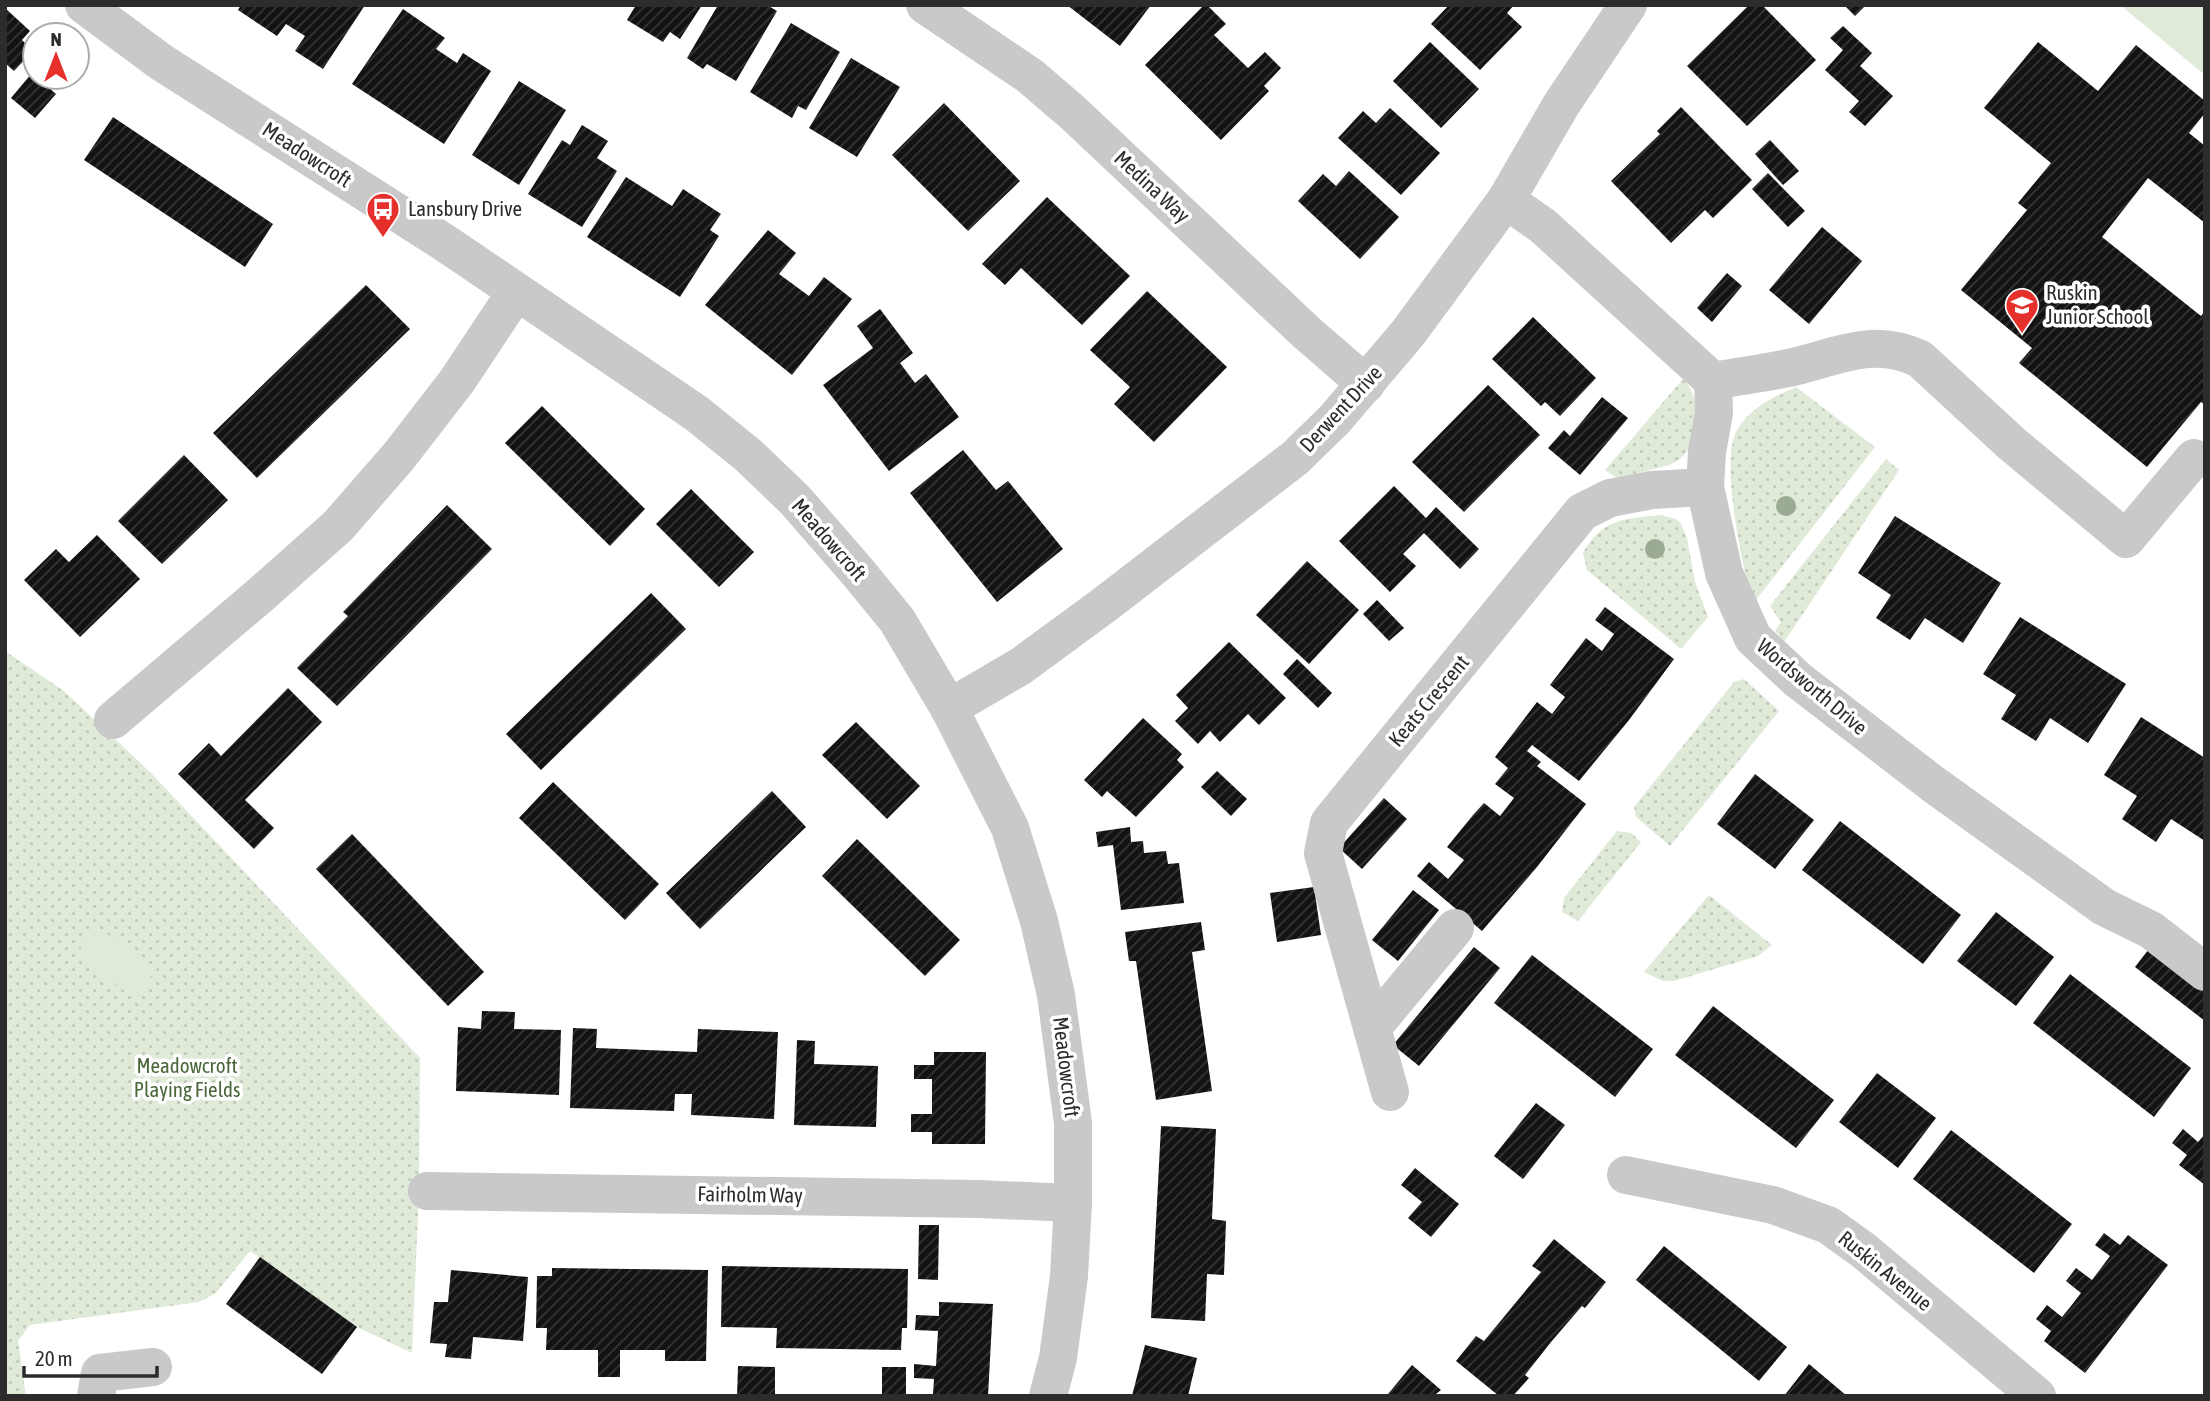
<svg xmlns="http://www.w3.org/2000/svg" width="2210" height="1401" font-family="'Asap Condensed',sans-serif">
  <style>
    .grass { fill: url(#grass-dots) }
    .garden { fill: #e0ead8 }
    .building { fill: url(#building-hatch) }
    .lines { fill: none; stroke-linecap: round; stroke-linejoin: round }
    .minor { stroke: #c9c9c9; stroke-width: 38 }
    .tree { fill: #9bab93 }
    .labels { text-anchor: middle; stroke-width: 7; stroke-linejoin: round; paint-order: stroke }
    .street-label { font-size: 21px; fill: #2c2c2c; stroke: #fff }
    .poi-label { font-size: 21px; fill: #2c2c2c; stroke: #fff; text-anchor: start }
    .park-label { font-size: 21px; fill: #4a673a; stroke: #fff }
  </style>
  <defs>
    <pattern id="grass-dots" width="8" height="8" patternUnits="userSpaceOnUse" patternTransform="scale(1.75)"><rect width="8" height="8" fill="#e0ead8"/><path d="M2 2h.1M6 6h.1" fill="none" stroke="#c0c9ba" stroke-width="1.8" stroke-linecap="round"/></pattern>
    <pattern id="building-hatch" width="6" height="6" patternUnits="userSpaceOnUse" patternTransform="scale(1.75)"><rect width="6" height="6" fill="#131313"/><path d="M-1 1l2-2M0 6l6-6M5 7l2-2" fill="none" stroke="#363636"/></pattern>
  </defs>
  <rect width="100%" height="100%" fill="#fff"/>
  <!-- grass -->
  <g class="grass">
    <path d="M1683,379C1702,398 1702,441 1680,459C1672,467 1631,474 1617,478L1605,470Z"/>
    <path d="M1796,387L1875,447L1753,604C1743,569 1720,464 1736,432C1749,408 1773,397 1796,387Z"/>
    <path d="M1886,459L1899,470L1784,642L1775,631L1781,622L1770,606Z"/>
    <path d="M1660,515L1676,519L1681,524L1687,538L1695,582L1708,617L1681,649L1587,570L1583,553C1603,518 1624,519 1660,515Z"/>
    <path d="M5,651L64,691L151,773L420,1058L419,1191L412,1353L357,1327L250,1251L216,1293L199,1302L30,1325L18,1341L26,1396H5Z"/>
    <path d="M1744,679L1779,711L1670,846L1636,817L1634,807L1734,682Z"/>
    <path d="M1617,831L1631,833L1641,842L1578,921L1562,912L1564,898Z"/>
    <path d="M1709,895L1772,945L1758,956L1674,981H1663L1644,972Z"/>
  </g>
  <!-- garden -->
  <g class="garden">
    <path d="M2120,5H2205V75Z"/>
    <path d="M97,927L157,969L134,998L76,955Z"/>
  </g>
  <!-- building -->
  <g class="building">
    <path d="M241,5H365L323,69L295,51L305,36L286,24L277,36L238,10Z"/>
    <path d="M636,5H702L680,39L670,32L663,42L627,20Z"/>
    <path d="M718,5H767L777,11L736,81L707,64L703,69L687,58Z"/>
    <path d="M1067,5H1151L1120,46Z"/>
    <path d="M1204,5H1207L1226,24L1214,35L1248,68L1265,52L1281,68L1264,86L1269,91L1221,140L1145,65Z"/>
    <path d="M1449,5H1514L1507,13L1522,27L1480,70L1431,24Z"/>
    <path d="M1749,5H1762L1816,60L1747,126L1687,66Z"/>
    <path d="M1844,5H1866L1855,16Z"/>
    <path d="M5,8L30,31L22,40L33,51L14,71L5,63Z"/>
    <path d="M403,9L445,38L436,49L457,63L463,53L491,71L444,144L352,84Z"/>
    <path d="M791,23L840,52L806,110L798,106L792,118L750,92Z"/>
    <path d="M1843,26L1872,53L1860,66L1893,96L1865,126L1849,112L1859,101L1825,70L1843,50L1830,38Z"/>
    <path d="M1430,42L1479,89L1441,128L1393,81Z"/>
    <path d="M2038,42L2098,91L2136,45L2205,101V113L2189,133L2205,146V223L2148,178L2102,237L2201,316L2205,311V405L2201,402L2147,467L2019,363L2032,348L1961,290L2027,210L2018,203L2051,163L1984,108Z"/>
    <path d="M851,58L900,87L857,157L809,128Z"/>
    <path d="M32,73L56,94L35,118L11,98Z"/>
    <path d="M519,81L566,110L519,185L472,155Z"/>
    <path d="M944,103L1020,181L968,231L892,155Z"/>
    <path d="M1681,107L1752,180L1713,218L1705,210L1671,243L1611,181L1660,134L1657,131Z"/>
    <path d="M1390,108L1440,153L1401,195L1338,138L1363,111L1376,123Z"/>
    <path d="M113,117L273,224L245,267L84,160Z"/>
    <path d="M582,125L608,141L597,158L617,171L582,227L528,194L562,140L570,145Z"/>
    <path d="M1770,140L1799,171L1783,185L1755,154Z"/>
    <path d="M1349,171L1399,217L1360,259L1298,201L1323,174L1336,186Z"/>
    <path d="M1768,173L1805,211L1788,227L1752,189Z"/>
    <path d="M626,177L672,206L683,189L721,214L710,230L719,236L680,297L587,237Z"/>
    <path d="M1047,197L1130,276L1082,325L1021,268L1005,285L982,264Z"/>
    <path d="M1822,227L1862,261L1809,324L1769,290Z"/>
    <path d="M768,230L796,253L779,274L809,296L824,277L852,299L792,375L705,305Z"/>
    <path d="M1727,273L1742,286L1712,322L1697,308Z"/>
    <path d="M366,285L410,329L257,478L213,433Z"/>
    <path d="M1147,291L1227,367L1154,442L1114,404L1130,387L1090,350Z"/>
    <path d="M880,309L913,353L900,363L915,383L926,374L959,417L889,471L823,385L873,348L857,326Z"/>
    <path d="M1533,317L1596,378L1560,416L1545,402L1541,406L1492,359Z"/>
    <path d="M1488,385L1540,435L1464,512L1412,462Z"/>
    <path d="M1602,397L1628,418L1580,475L1548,448L1564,430L1570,436Z"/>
    <path d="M542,406L645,509L610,546L505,443Z"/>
    <path d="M963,450L996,490L1008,481L1063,549L997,602L910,493Z"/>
    <path d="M184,455L228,500L162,564L118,521Z"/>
    <path d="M1394,486L1426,518L1436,507L1479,549L1460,569L1424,533L1403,554L1416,566L1390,592L1339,541Z"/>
    <path d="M691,489L754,552L719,587L656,524Z"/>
    <path d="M447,505L492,549L337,706L297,668L348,616L343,612Z"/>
    <path d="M1895,516L2001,583L1963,643L1925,618L1910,640L1876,618L1891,595L1858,573Z"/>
    <path d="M97,535L140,579L80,637L24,580L56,549L69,562Z"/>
    <path d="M1307,561L1359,610L1309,664L1256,615Z"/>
    <path d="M651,593L686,629L541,770L506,734Z"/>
    <path d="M1377,600L1404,628L1389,641L1363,614Z"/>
    <path d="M1605,607L1674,659L1629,720L1579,781L1532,745L1527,751L1541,762L1537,766L1586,804L1537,867L1482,931L1417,876L1429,862L1448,879L1464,860L1447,847L1473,815L1484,803L1500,816L1514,798L1495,784L1508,768L1495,757L1537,702L1552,714L1565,697L1550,685L1586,638L1602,651L1614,634L1595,620Z"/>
    <path d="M2020,617L2126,684L2088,743L2050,718L2036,741L2001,719L2016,695L1983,674Z"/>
    <path d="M1229,642L1286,698L1259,725L1248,714L1220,742L1210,731L1198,744L1175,721L1188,708L1176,695Z"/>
    <path d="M1297,659L1332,693L1318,708L1283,674Z"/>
    <path d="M288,688L322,722L245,800L274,828L254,849L178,774L209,743L221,756Z"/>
    <path d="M2141,717L2205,758V841L2171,819L2156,842L2122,819L2137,796L2104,775Z"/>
    <path d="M1143,718L1182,754L1177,760L1184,767L1136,817L1107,791L1102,797L1084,780Z"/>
    <path d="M856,722L920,786L887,819L822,755Z"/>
    <path d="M1217,771L1247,799L1231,816L1201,787Z"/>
    <path d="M1755,774L1814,820L1775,869L1717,824Z"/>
    <path d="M553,782L659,884L625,920L519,818Z"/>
    <path d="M772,791L806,827L700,929L666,893Z"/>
    <path d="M1384,798L1407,819L1362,869L1339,848Z"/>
    <path d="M1840,821L1961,915L1923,964L1802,870Z"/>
    <path d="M1130,827L1131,842L1143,841L1144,853L1166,851L1168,864L1179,863L1184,903L1121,910L1113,845L1098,847L1096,832Z"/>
    <path d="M352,834L484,972L448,1006L316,869Z"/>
    <path d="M857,839L960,940L925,976L822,876Z"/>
    <path d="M1314,887L1321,935L1277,942L1270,893Z"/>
    <path d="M1413,890L1439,910L1398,961L1372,940Z"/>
    <path d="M1996,912L2054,957L2016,1006L1957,961Z"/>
    <path d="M1201,922L1205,950L1192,952L1212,1091L1156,1100L1136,961H1129L1125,932Z"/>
    <path d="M2155,941L2205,979V1021L2135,967Z"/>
    <path d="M1474,947L1500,968L1419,1066L1393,1045Z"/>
    <path d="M1532,955L1653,1049L1615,1097L1494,1003Z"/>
    <path d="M2070,974L2191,1068L2154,1117L2033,1023Z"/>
    <path d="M1713,1006L1834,1100L1796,1148L1675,1055Z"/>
    <path d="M482,1011L515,1012L514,1029L561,1030L559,1095L456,1091L458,1027L481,1029Z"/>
    <path d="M573,1028L597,1029L596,1048L697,1052L698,1029L778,1032L774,1119L691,1115L692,1094H675L674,1111L570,1108Z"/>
    <path d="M797,1040L815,1041L814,1064L878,1066L876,1127L794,1125Z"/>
    <path d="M934,1052H986L985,1144H932V1132H911V1114H932V1079H914V1065H934Z"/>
    <path d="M1877,1073L1936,1118L1898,1168L1839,1122Z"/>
    <path d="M1536,1103L1565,1125L1523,1179L1494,1156Z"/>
    <path d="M1161,1126L1216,1129L1212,1219L1226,1221L1224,1275L1207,1274L1205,1321L1151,1318Z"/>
    <path d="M2183,1129L2198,1142L2205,1134V1185L2179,1165L2187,1155L2172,1143Z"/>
    <path d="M1951,1130L2072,1224L2034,1273L1913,1179Z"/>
    <path d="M1415,1168L1459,1204L1431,1237L1408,1218L1422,1202L1401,1185Z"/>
    <path d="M919,1225H939L938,1280L918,1279Z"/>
    <path d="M2104,1233L2120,1245L2128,1235L2168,1265L2085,1373L2044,1341L2051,1331L2036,1319L2047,1305L2062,1317L2071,1306L2081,1293L2066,1281L2076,1268L2092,1280L2110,1256L2095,1245Z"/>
    <path d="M1554,1239L1606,1282L1585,1308L1582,1306L1551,1342L1525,1375L1529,1378L1513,1396H1499L1456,1361L1476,1336L1484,1341L1541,1272L1532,1266Z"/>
    <path d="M1664,1246L1787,1347L1759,1381L1636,1280Z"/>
    <path d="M260,1257L357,1327L322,1374L226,1304Z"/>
    <path d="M722,1266L908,1269L907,1328H902L901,1350L776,1348L777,1328L721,1327Z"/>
    <path d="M552,1268L708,1270L706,1361H665V1350H620V1377H598V1350H546L547,1328H536L537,1276H552Z"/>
    <path d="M451,1270L528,1277L523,1341L473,1337L471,1359L445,1357L447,1344L430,1343L434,1302H448Z"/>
    <path d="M939,1302L993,1304L988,1396L933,1394L934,1379L914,1378V1364L936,1366L938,1331L915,1330L916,1315L939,1316Z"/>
    <path d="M1145,1345L1197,1358L1188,1396H1132Z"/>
    <path d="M1809,1364L1847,1396H1784Z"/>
    <path d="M1412,1365L1441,1390L1436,1394L1439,1396L1388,1394Z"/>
    <path d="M738,1366L775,1367V1396H737Z"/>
    <rect x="882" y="1367" width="24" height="29"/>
  </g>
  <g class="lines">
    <!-- minor -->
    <g class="minor">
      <path d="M84,5L161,62L445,243L696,413L748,455L795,500L856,570L897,620L949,708L1010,828L1039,921L1056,995L1073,1123V1203L1069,1276L1058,1358L1048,1396"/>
      <path d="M925,5L1030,76L1072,112L1307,333L1366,384"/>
      <path d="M1506,200L1543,226L1713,381L1714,413L1707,452L1705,487L1724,573L1753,638L1798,680L1933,784L2104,907L2151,930L2205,972"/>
      <path d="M1713,381C1739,376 1767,373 1793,367C1839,356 1873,337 1920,359L2011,443L2126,539L2194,458"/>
      <path d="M949,708L1021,666L1104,605L1295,458L1335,419L1408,333L1506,200L1561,105L1628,5"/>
      <path d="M113,720L258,597L338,526L399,456L457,381L516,292"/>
      <path d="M1372,1028L1455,928"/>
      <path d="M1390,1092L1323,853L1329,823L1582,512L1610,498L1652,490L1705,487"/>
      <path d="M1626,1175L1773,1205L1828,1225L1863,1250L2037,1396"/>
      <path d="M427,1191L978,1199L1073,1203"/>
      <path d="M96,1396L100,1373L153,1367"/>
    </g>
  </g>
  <!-- trees -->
  <g class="tree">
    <circle cx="1786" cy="506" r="10"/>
    <circle cx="1655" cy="549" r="10"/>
  </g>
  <!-- icons -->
  <defs>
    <symbol id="bus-pin" viewBox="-11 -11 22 30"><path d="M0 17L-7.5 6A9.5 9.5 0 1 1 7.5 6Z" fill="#e5302c" stroke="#fff"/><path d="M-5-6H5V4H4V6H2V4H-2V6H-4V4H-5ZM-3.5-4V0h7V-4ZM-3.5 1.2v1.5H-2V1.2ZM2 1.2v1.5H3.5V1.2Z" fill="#fff"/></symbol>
    <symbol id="school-pin" viewBox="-11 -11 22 30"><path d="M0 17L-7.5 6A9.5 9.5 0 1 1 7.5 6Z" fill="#e5302c" stroke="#fff"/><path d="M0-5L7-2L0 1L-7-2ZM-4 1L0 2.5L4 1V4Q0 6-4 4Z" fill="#fff"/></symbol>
  </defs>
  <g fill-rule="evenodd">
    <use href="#bus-pin" x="364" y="190" width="38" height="52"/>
    <use href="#school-pin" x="2003" y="286" width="38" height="52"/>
  </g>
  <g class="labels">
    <!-- street labels -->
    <g class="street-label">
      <text transform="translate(307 155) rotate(33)" y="7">Meadowcroft</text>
      <text transform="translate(1152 187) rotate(43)" y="7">Medina Way</text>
      <text transform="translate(1341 409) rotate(-47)" y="7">Derwent Drive</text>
      <text transform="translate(829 540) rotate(49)" y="7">Meadowcroft</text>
      <text transform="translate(1812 687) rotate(40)" y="7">Wordsworth Drive</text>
      <text transform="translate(1429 701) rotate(-50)" y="7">Keats Crescent</text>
      <text transform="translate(1066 1067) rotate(83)" y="7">Meadowcroft</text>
      <text transform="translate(750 1195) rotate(1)" y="7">Fairholm Way</text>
      <text transform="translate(1885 1271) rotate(39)" y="7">Ruskin Avenue</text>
    </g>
    <!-- poi labels -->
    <g class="poi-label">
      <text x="408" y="216">Lansbury Drive</text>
      <text x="2046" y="300">Ruskin<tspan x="2046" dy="24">Junior School</tspan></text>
    </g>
    <!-- park labels -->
    <g class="park-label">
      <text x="187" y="1073">Meadowcroft<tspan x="187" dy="24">Playing Fields</tspan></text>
    </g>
  </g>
  <!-- border -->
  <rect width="2210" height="1401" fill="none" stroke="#2c2c2c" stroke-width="14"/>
  <!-- north arrow -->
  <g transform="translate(56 56)"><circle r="33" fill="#ffffff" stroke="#ababab" stroke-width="2"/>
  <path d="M0-5L12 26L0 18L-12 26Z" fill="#e5302c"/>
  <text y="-10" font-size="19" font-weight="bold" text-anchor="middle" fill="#2c2c2c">N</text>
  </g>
  <!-- scale -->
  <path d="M24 1366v10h133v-10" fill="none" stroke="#2c2c2c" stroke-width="3.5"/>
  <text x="35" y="1366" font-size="21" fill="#2c2c2c" stroke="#ffffff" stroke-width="5" paint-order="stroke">20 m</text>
</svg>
